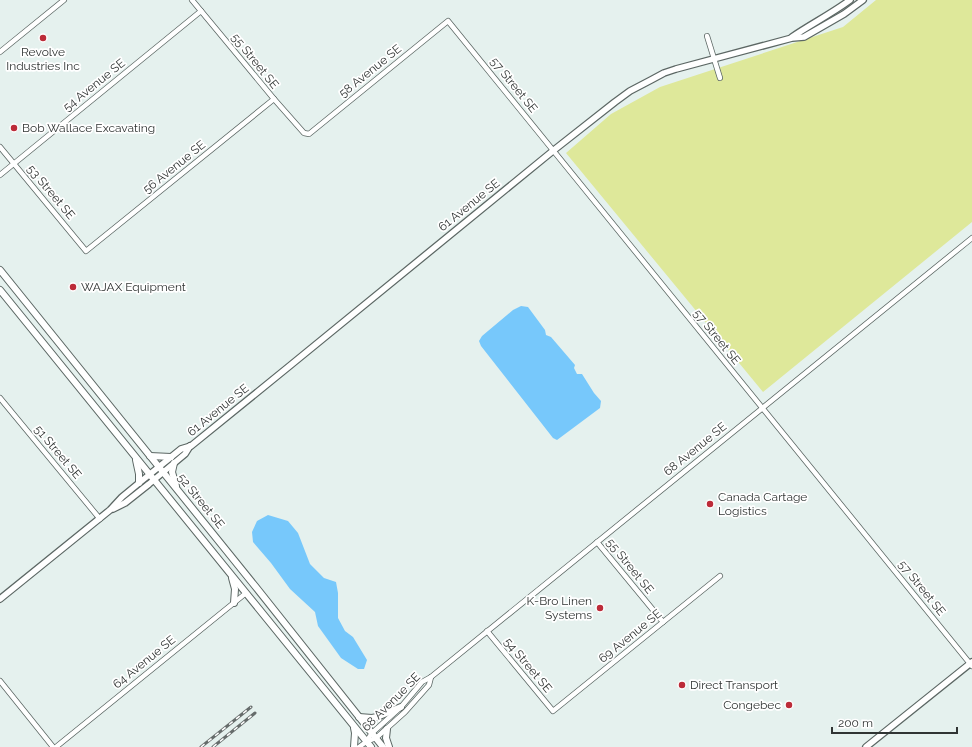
<svg xmlns="http://www.w3.org/2000/svg" width="972" height="747" font-family="Raleway,sans-serif">
  <style>
    .green { fill: #dee89a }
    .water { fill: #77c8fb }
    .lines { fill: none; stroke-linecap: round; stroke-linejoin: round }
    .minor-casing { stroke: #5c6764; stroke-width: 6 }
    .tertiary-casing { stroke: #5c6764; stroke-width: 8 }
    .secondary-casing { stroke: #5c6764; stroke-width: 8 }
    .minor { stroke: #fff; stroke-width: 4.5 }
    .tertiary { stroke: #fff; stroke-width: 5.5 }
    .secondary { stroke: #fff; stroke-width: 6 }
    .rail-casing { stroke: #666c6b; stroke-width: 3 }
    .rail { stroke: #fff; stroke-width: 1.5; stroke-dasharray: 4.5; stroke-linecap: butt }
    .poi-dot { fill: #bc2b38; stroke: #fff; stroke-width: 1.5 }
    .labels { text-anchor: middle; stroke-width: 3.5; stroke-linejoin: round; paint-order: stroke }
    .poi-label { font-size: 12px; fill: #303433; stroke: #fff; text-anchor: start }
    .street-label { font-size: 12px; fill: #303433; stroke: #fff }
  </style>
  <rect width="100%" height="100%" fill="#e5f1ee"/>
  <!-- green -->
  <path class="green" d="M876,0H972V222L763,392L566,153L611,114L660,87L843,27Z"/>
  <!-- water -->
  <g class="water">
    <path d="M521,306L528,307L545,330L546,335L551,337L575,365L574,368L577,374H582L594,393L601,401L600,408L557,440L553,438L481,346L479,341L482,336L513,310Z"/>
    <path d="M268,515L288,521L298,533L310,564L324,578L336,582L338,593V618L345,631L353,637L367,660L364,669H358L341,658L318,626L315,612L290,589L271,563L253,542L252,532L257,521Z"/>
  </g>
  <g class="lines">
    <defs>
      <g id="minor">
        <path d="M192,0L274,99L304,133L309,134L448,21L972,666"/>
        <path d="M707,36L720,78"/>
        <path d="M0,52L64,0"/>
        <path d="M0,147L86,251L274,99"/>
        <path d="M0,175L201,11"/>
        <path d="M0,398L100,519"/>
        <path d="M597,542L663,622"/>
        <path d="M487,631L553,711L720,576"/>
        <path d="M0,681L53,747"/>
        <path d="M366,742L372,733L401,707L422,682L431,677L972,238"/>
        <path d="M56,747L246,593"/>
        <path d="M359,747L366,742L376,738L405,712L429,685L431,677"/>
      </g>
      <g id="tertiary">
        <path d="M792,37C811,24 831,14 850,0"/>
        <path d="M113,509L125,503L149,484L185,454L190,446"/>
        <path d="M0,599L110,510L122,497L139,483L181,449L191,446L292,364L554,150L615,102L630,91L651,80L664,73L676,69L792,38L804,37L844,14L863,0"/>
        <path d="M866,747L972,662"/>
      </g>
      <g id="secondary">
        <path d="M0,270L255,586L383,747"/>
        <path d="M0,290L371,747"/>
        <path d="M150,456L171,457"/>
        <path d="M136,460L139,474V483"/>
        <path d="M174,463L172,472L176,486"/>
        <path d="M232,578L235,589L234,603"/>
        <path d="M359,717L372,718L377,717L401,707"/>
        <path d="M354,728L355,733L354,747"/>
        <path d="M387,729L386,738L389,747"/>
      </g>
    </defs>
    <!-- minor casing -->
    <use href="#minor" class="minor-casing"/>
    <!-- tertiary casing -->
    <use href="#tertiary" class="tertiary-casing"/>
    <!-- secondary casing -->
    <use href="#secondary" class="secondary-casing"/>
    <!-- minor -->
    <use href="#minor" class="minor"/>
    <!-- tertiary -->
    <use href="#tertiary" class="tertiary"/>
    <!-- secondary -->
    <use href="#secondary" class="secondary"/>
    <defs>
      <g id="rail">
        <path d="M201,747L251,707"/>
        <path d="M213,747L255,713"/>
      </g>
    </defs>
    <!-- rail casing -->
    <use href="#rail" class="rail-casing"/>
    <!-- rail -->
    <use href="#rail" class="rail"/>
  </g>
  <!-- markers -->
  <g class="poi-dot">
    <circle cx="43" cy="38" r="4"/>
    <circle cx="14" cy="128" r="4"/>
    <circle cx="73" cy="287" r="4"/>
    <circle cx="710" cy="504" r="4"/>
    <circle cx="600" cy="608" r="4"/>
    <circle cx="682" cy="685" r="4"/>
    <circle cx="789" cy="705" r="4"/>
  </g>
  <g class="labels">
    <!-- poi labels -->
    <g class="poi-label">
      <text x="43" y="56" text-anchor="middle">Revolve<tspan x="43" dy="14">Industries Inc</tspan></text>
      <text x="22" y="132">Bob Wallace Excavating</text>
      <text x="81" y="291">WAJAX Equipment</text>
      <text x="718" y="501">Canada Cartage<tspan x="718" dy="14">Logistics</tspan></text>
      <text x="592" y="605" text-anchor="end">K-Bro Linen<tspan x="592" dy="14">Systems</tspan></text>
      <text x="690" y="689">Direct Transport</text>
      <text x="781" y="709" text-anchor="end">Congebec</text>
    </g>
    <!-- street labels -->
    <g class="street-label">
      <text transform="translate(255 61) rotate(51)" y="4">55 Street SE</text>
      <text transform="translate(370 71) rotate(-39)" y="4">58 Avenue SE</text>
      <text transform="translate(94 85) rotate(-39)" y="4">54 Avenue SE</text>
      <text transform="translate(514 85) rotate(51)" y="4">57 Street SE</text>
      <text transform="translate(174 167) rotate(-39)" y="4">56 Avenue SE</text>
      <text transform="translate(51 192) rotate(50)" y="4">53 Street SE</text>
      <text transform="translate(469 205) rotate(-39)" y="4">61 Avenue SE</text>
      <text transform="translate(717 337) rotate(51)" y="4">57 Street SE</text>
      <text transform="translate(218 410) rotate(-39)" y="4">61 Avenue SE</text>
      <text transform="translate(695 449) rotate(-39)" y="4">68 Avenue SE</text>
      <text transform="translate(58 452) rotate(50)" y="4">51 Street SE</text>
      <text transform="translate(201 501) rotate(51)" y="4">52 Street SE</text>
      <text transform="translate(630 566) rotate(51)" y="4">55 Street SE</text>
      <text transform="translate(922 588) rotate(51)" y="4">57 Street SE</text>
      <text transform="translate(630 636) rotate(-39)" y="4">69 Avenue SE</text>
      <text transform="translate(144 662) rotate(-39)" y="4">64 Avenue SE</text>
      <text transform="translate(528 665) rotate(50)" y="4">54 Street SE</text>
      <text transform="translate(391 702) rotate(-45)" y="4">68 Avenue SE</text>
    </g>
  </g>
  <!-- scale -->
  <path d="M832 727v6h125v-6" fill="none" stroke="#303433" stroke-width="2"/>
  <text x="838" y="727" font-size="12" fill="#303433" stroke="#ffffff" stroke-width="3" paint-order="stroke">200 m</text>
</svg>
